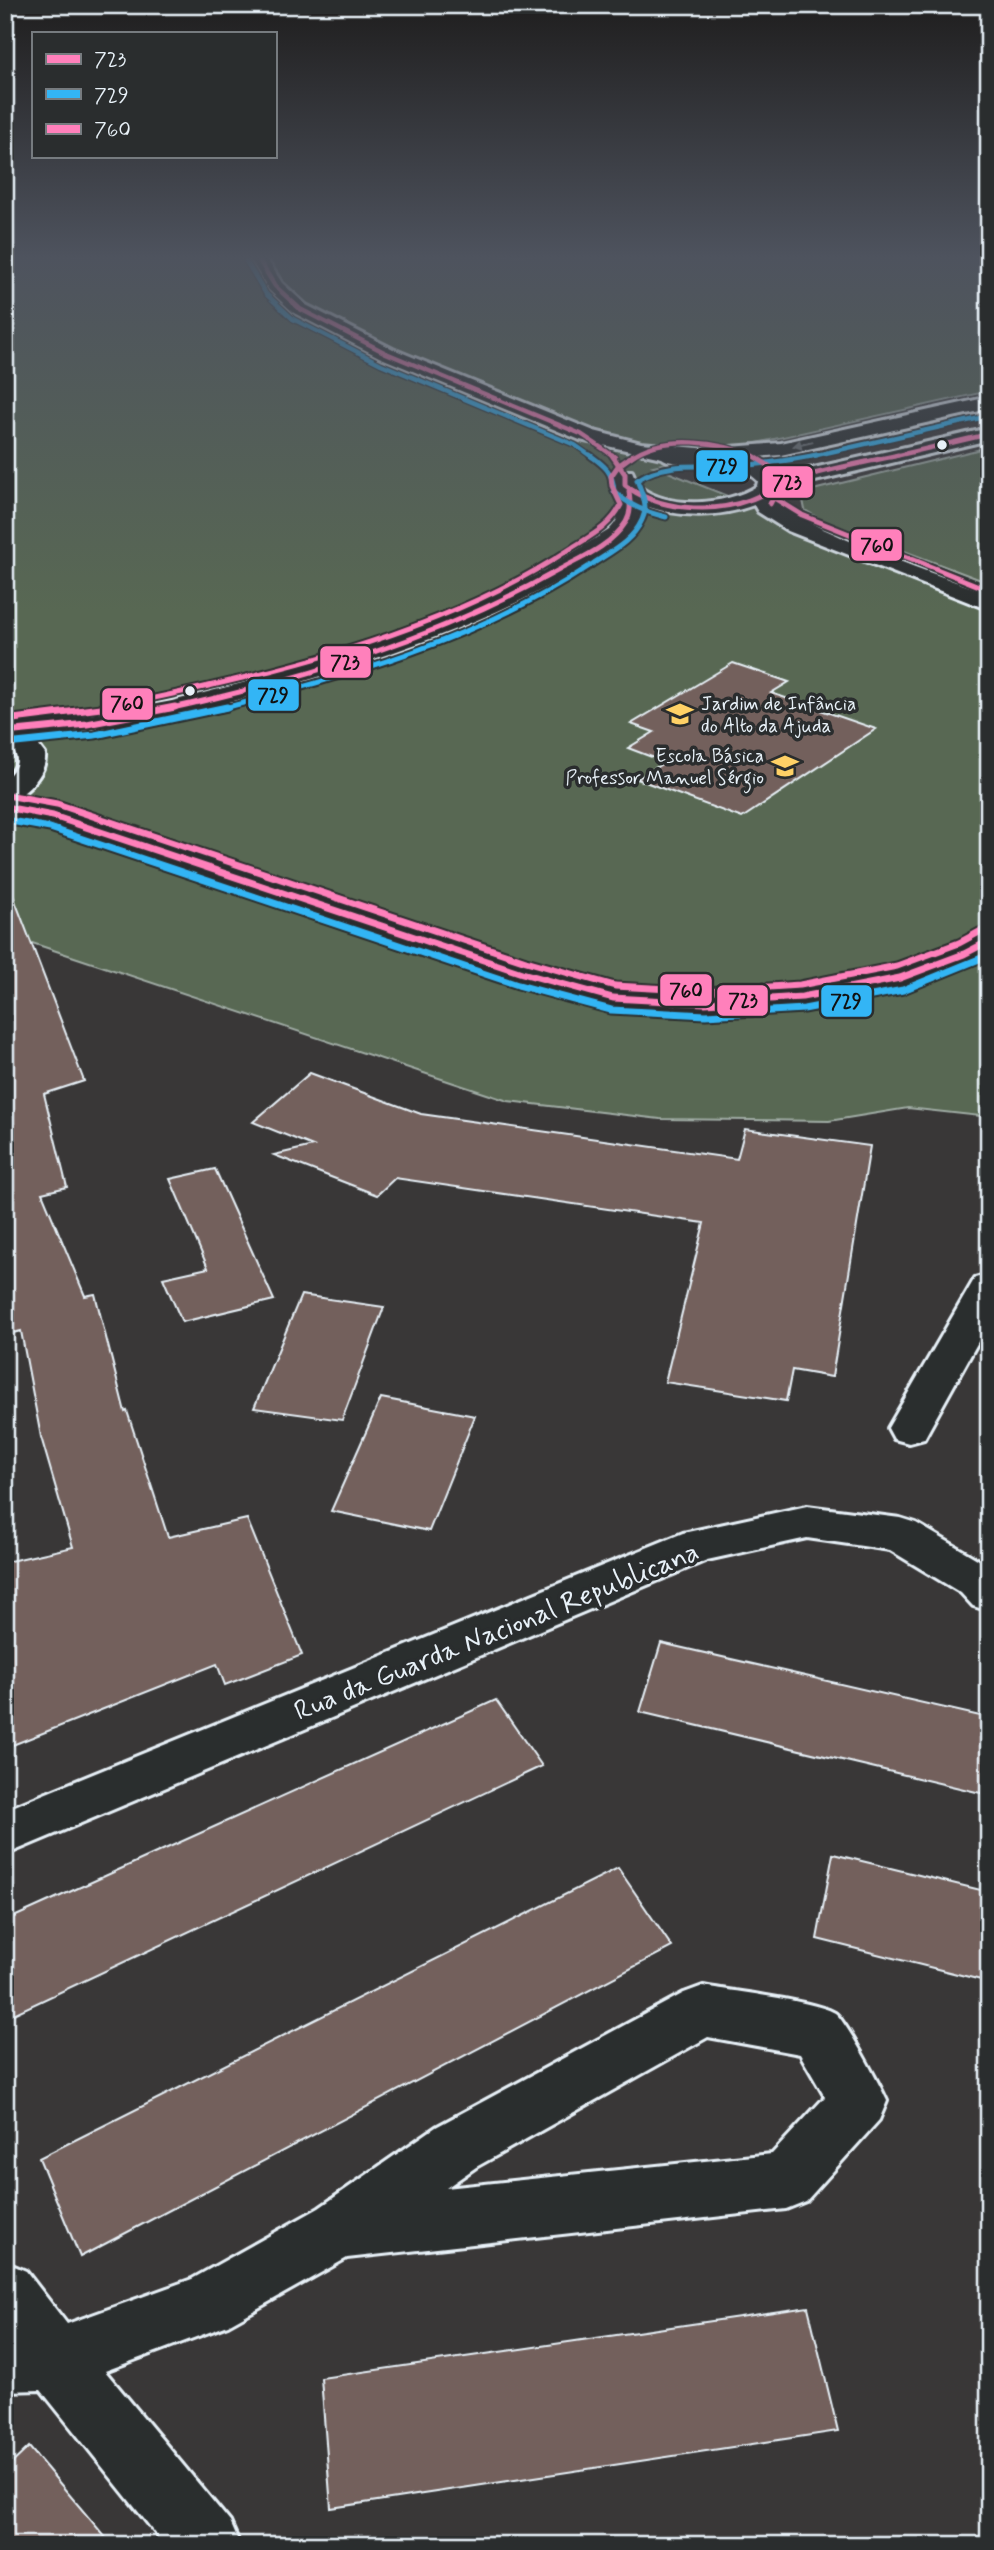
<svg xmlns="http://www.w3.org/2000/svg" width="994" height="2550" font-family="Mynerve,sans-serif">
  <style>
    .green { fill: #586852; stroke: #a0aca5; stroke-width: 2 }
    .building { fill: #73615c; stroke: #e8f1f8; stroke-width: 2 }
    .lines { fill: none; stroke-linecap: round; stroke-linejoin: round }
    .minor-casing { stroke: #e8f1f8; stroke-width: 6 }
    .tertiary-casing { stroke: #e8f1f8; stroke-width: 6 }
    .minor { fill: #2a2d2e; fill-rule: evenodd }
    .tertiary { fill: #2a2d2e; fill-rule: evenodd }
    .bus-1-far2-casing { stroke: #2a2d2e; stroke-width: 7 }
    .bus-1-far1-casing { stroke: #2a2d2e; stroke-width: 9 }
    .bus-1-casing { stroke: #2a2d2e; stroke-width: 11 }
    .bus-2-far2-casing { stroke: #2a2d2e; stroke-width: 7 }
    .bus-2-far1-casing { stroke: #2a2d2e; stroke-width: 9 }
    .bus-2-casing { stroke: #2a2d2e; stroke-width: 11 }
    .bus-3-far2-casing { stroke: #2a2d2e; stroke-width: 7 }
    .bus-3-far1-casing { stroke: #2a2d2e; stroke-width: 9 }
    .bus-3-casing { stroke: #2a2d2e; stroke-width: 11 }
    .bus-1-far2 { stroke: #ff80bb; stroke-width: 4.5 }
    .bus-1-far1 { stroke: #ff80bb; stroke-width: 5 }
    .bus-1 { stroke: #ff80bb; stroke-width: 7 }
    .bus-2-far2 { stroke: #33b5f5; stroke-width: 4.5 }
    .bus-2-far1 { stroke: #33b5f5; stroke-width: 5 }
    .bus-2 { stroke: #33b5f5; stroke-width: 7 }
    .bus-3-far2 { stroke: #ff80bb; stroke-width: 4.5 }
    .bus-3-far1 { stroke: #ff80bb; stroke-width: 5 }
    .bus-3 { stroke: #ff80bb; stroke-width: 7 }
    .oneway { fill: #6c7275 }
    .bus-dot { fill: #e8f1f8; stroke: #2a2d2e; stroke-width: 2.5 }
    .labels { text-anchor: middle; stroke-width: 7; stroke-linejoin: round; paint-order: stroke }
    .far-poi-label { font-size: 19px; fill: #e8f1f8; stroke: #2a2d2e; text-anchor: start }
    .near-street-label { font-size: 28px; fill: #e8f1f8; stroke: #2a2d2e }
    .line-badge { stroke: #2a2d2e; stroke-width: 2.5 }
    .pale-badge-label { font-size: 19px; text-anchor: middle; font-weight: bold; fill: #111 }
  </style>
  <rect width="100%" height="100%" fill="#393737"/>
  <filter id="ink" filterUnits="userSpaceOnUse"><feTurbulence type="fractalNoise" baseFrequency=".0143" numOctaves="2"/><feDisplacementMap in="SourceGraphic" scale="14" xChannelSelector="R" yChannelSelector="G"/><feConvolveMatrix kernelMatrix="1 2 1 2 8 2 1 2 1" color-interpolation-filters="sRGB"/></filter>
  <g filter="url(#ink)">
    <!-- green -->
    <g class="green">
      <path d="M5,255H989V391L653,466L989,602V1117L908,1108L829,1121L660,1119L508,1101L5,934Z"/>
      <path d="M989,447V583L822,520L805,510L803,500L813,490Z"/>
    </g>
    <!-- building -->
    <g class="building">
      <path d="M733,663L789,682L771,693L876,729L742,818L637,779L665,762L628,748L654,732L631,724Z"/>
      <path d="M5,885H9L84,1081L44,1094L67,1187L42,1193L85,1296L95,1294L125,1412L127,1411L168,1537L247,1519L302,1655L225,1685L217,1664L5,1748V1562L73,1547L41,1437L21,1331L5,1335Z"/>
      <path d="M310,1073L421,1114L737,1159L745,1129L870,1146L832,1377L792,1370L786,1401L665,1382L704,1223L395,1178L377,1195L274,1155L313,1146L253,1122Z"/>
      <path d="M215,1169L274,1300L182,1322L163,1278L208,1268L170,1179Z"/>
      <path d="M301,1295L384,1307L342,1420L254,1408Z"/>
      <path d="M381,1398L475,1416L429,1531L331,1511Z"/>
      <path d="M661,1643L989,1718V1795L640,1712Z"/>
      <path d="M496,1700L542,1766L5,2018V1921Z"/>
      <path d="M833,1854L989,1892V1982L817,1939Z"/>
      <path d="M618,1868L672,1947L80,2257L39,2158Z"/>
      <path d="M808,2307L838,2431L331,2508L321,2378Z"/>
      <path d="M29,2447L112,2545H5V2470Z"/>
    </g>
    <g class="lines">
      <defs>
        <g id="minor">
          <path d="M989,397V409L781,455L704,461L697,459L693,455L697,451L704,449L781,443Z"/>
          <path d="M989,428V440L798,485L767,496L759,494L756,489L759,484L783,475Z"/>
          <path d="M989,1274V1322L930,1428L924,1439L909,1443L894,1439L888,1428L975,1278Z"/>
          <path d="M807,1506L900,1518L916,1523L989,1566V1611L973,1606L961,1593L890,1550L807,1538L707,1560L5,1855V1810L683,1533Z"/>
          <path d="M703,1986C730,1991 816,2001 835,2013C845,2020 881,2087 887,2101L879,2120L806,2201L786,2209L347,2258L228,2325L105,2371L230,2522L240,2545H165L41,2390L5,2391V2262L26,2271L67,2324L192,2279L319,2208L436,2127L684,1993ZM708,2037L800,2054L825,2097L772,2154L446,2188L476,2167Z"/>
        </g>
        <path id="tertiary" d="M248,255H264L282,283L306,305L393,349L594,431L641,443L710,449L744,455L767,467L780,480L778,489L772,495C784,523 952,580 989,594V610L788,531L758,512L754,505C719,518 679,518 643,505C642,537 610,550 587,564C510,611 429,642 343,669C241,702 139,726 32,737L45,754C47,773 28,792 12,800L63,810L533,966L614,988L705,993L802,987L892,970L989,932V954L911,985L802,1007L705,1013L613,1008L511,980L47,823L5,816V779C20,766 22,755 5,743V724L113,712L172,701L258,679L359,648L480,603L538,574L609,530C629,511 615,497 613,476L616,471H632C635,477 635,481 639,486C666,510 729,505 757,486L758,481C724,449 678,471 662,458L580,440L379,357L294,313L269,290Z"/>
      </defs>
      <!-- minor casing -->
      <use href="#minor" class="minor-casing"/>
      <!-- tertiary casing -->
      <use href="#tertiary" class="tertiary-casing"/>
      <!-- minor -->
      <use href="#minor" class="minor"/>
      <!-- tertiary -->
      <use href="#tertiary" class="tertiary"/>
      <defs>
        <g id="bus-1-far2">
          <path d="M256,255L275,286L300,309L386,353L581,434L615,457"/>
          <path d="M891,457L989,434"/>
        </g>
        <g id="bus-1-far1">
          <path d="M612,455L625,474V485C656,510 712,514 749,500C764,495 778,484 793,480C827,469 864,463 898,455"/>
          <path d="M168,709C303,679 436,639 557,571C581,558 611,546 626,522C632,512 630,502 629,491"/>
        </g>
        <g id="bus-1">
          <path d="M5,732L87,724L175,707"/>
          <path d="M5,807L53,816L522,973L613,998L705,1003L802,997L900,978L964,954L989,941"/>
        </g>
        <g id="bus-2-far2">
          <path d="M246,261L266,294L293,319L381,364L575,445L592,457"/>
          <path d="M808,457L989,416"/>
        </g>
        <g id="bus-2-far1">
          <path d="M590,455C605,466 613,472 614,491C629,506 646,512 666,517"/>
          <path d="M221,709C349,675 480,639 591,565C610,552 632,542 642,520C649,506 642,494 637,480C667,460 702,468 737,466C764,464 791,460 817,455"/>
        </g>
        <g id="bus-2">
          <path d="M6,744L95,735L227,707"/>
          <path d="M5,820L50,828L518,985L611,1010L706,1015L804,1009L903,990L989,955"/>
        </g>
        <path id="bus-3-far2" d="M631,457C664,433 721,442 756,457"/>
        <g id="bus-3-far1">
          <path d="M752,455L774,469L780,485L770,504"/>
          <path d="M772,490L776,499L802,515L989,590"/>
          <path d="M101,709C256,678 437,637 570,549C590,536 610,527 621,505L612,486L611,476L618,466L633,455"/>
        </g>
        <g id="bus-3">
          <path d="M5,720L109,707"/>
          <path d="M7,795L57,804L526,961L615,986L705,991L800,985L897,966L959,943L983,930"/>
        </g>
      </defs>
      <!-- bus-1-far2 casing -->
      <use href="#bus-1-far2" class="bus-1-far2-casing"/>
      <!-- bus-1-far1 casing -->
      <use href="#bus-1-far1" class="bus-1-far1-casing"/>
      <!-- bus-1 casing -->
      <use href="#bus-1" class="bus-1-casing"/>
      <!-- bus-2-far2 casing -->
      <use href="#bus-2-far2" class="bus-2-far2-casing"/>
      <!-- bus-2-far1 casing -->
      <use href="#bus-2-far1" class="bus-2-far1-casing"/>
      <!-- bus-2 casing -->
      <use href="#bus-2" class="bus-2-casing"/>
      <!-- bus-3-far2 casing -->
      <use href="#bus-3-far2" class="bus-3-far2-casing"/>
      <!-- bus-3-far1 casing -->
      <use href="#bus-3-far1" class="bus-3-far1-casing"/>
      <!-- bus-3 casing -->
      <use href="#bus-3" class="bus-3-casing"/>
      <!-- bus-1-far2 -->
      <use href="#bus-1-far2" class="bus-1-far2"/>
      <!-- bus-1-far1 -->
      <use href="#bus-1-far1" class="bus-1-far1"/>
      <!-- bus-1 -->
      <use href="#bus-1" class="bus-1"/>
      <!-- bus-2-far2 -->
      <use href="#bus-2-far2" class="bus-2-far2"/>
      <!-- bus-2-far1 -->
      <use href="#bus-2-far1" class="bus-2-far1"/>
      <!-- bus-2 -->
      <use href="#bus-2" class="bus-2"/>
      <!-- bus-3-far2 -->
      <use href="#bus-3-far2" class="bus-3-far2"/>
      <!-- bus-3-far1 -->
      <use href="#bus-3-far1" class="bus-3-far1"/>
      <!-- bus-3 -->
      <use href="#bus-3" class="bus-3"/>
    </g>
    <!-- one-way arrows -->
    <defs><path id="oneway-solid" d="M-6-.8H1V-3.2L6.5 0L1 3.2V.8H-6Z" transform="scale(1.75)"/></defs>
    <use class="oneway" href="#oneway-solid" transform="translate(803 444) rotate(167)"/>
  </g>
  <!-- sky -->
  <linearGradient id="sky" x2="0" y2="1"><stop stop-color="#1f1e1e"/><stop offset="0.42" stop-color="#4e535e"/><stop offset="1" stop-color="#4e535e" stop-opacity="0"/></linearGradient>
  <rect width="994" height="612" fill="url(#sky)"/>
  <!-- icons -->
  <defs>
    <symbol id="school-bare" viewBox="-9 -9 18 18"><path d="M0-5L7-2L0 1L-7-2ZM-4 1L0 2.5L4 1V4Q0 6-4 4Z" fill="#ffd166" stroke="#2a2d2e" stroke-width="2.5" paint-order="stroke"/></symbol>
  </defs>
  <g fill-rule="evenodd">
    <use href="#school-bare" x="661" y="695" width="38" height="38"/>
    <use href="#school-bare" x="766" y="747" width="38" height="38"/>
  </g>
  <!-- markers -->
  <g class="bus-dot">
    <circle cx="942" cy="445" r="6"/>
    <circle cx="190" cy="691" r="6"/>
  </g>
  <g class="labels">
    <!-- far-poi labels -->
    <g class="far-poi-label">
      <text x="701" y="710">Jardim de Infância<tspan x="701" dy="22">do Alto da Ajuda</tspan></text>
      <text x="764" y="762" text-anchor="end">Escola Básica<tspan x="764" dy="22">Professor Manuel Sérgio</tspan></text>
    </g>
    <!-- near-street labels -->
    <g class="near-street-label">
      <text transform="translate(496 1630) rotate(-22)" y="10">Rua da Guarda Nacional Republicana</text>
    </g>
  </g>
  <g class="line-badge">
    <rect x="695" y="449" width="54" height="34" rx="7" fill="#33b5f5"/>
    <rect x="761" y="465" width="53" height="34" rx="7" fill="#ff80bb"/>
    <rect x="850" y="528" width="53" height="34" rx="7" fill="#ff80bb"/>
    <rect x="319" y="645" width="53" height="34" rx="7" fill="#ff80bb"/>
    <rect x="247" y="678" width="53" height="34" rx="7" fill="#33b5f5"/>
    <rect x="101" y="687" width="53" height="34" rx="7" fill="#ff80bb"/>
    <rect x="659" y="973" width="54" height="34" rx="7" fill="#ff80bb"/>
    <rect x="716" y="984" width="53" height="33" rx="7" fill="#ff80bb"/>
    <rect x="820" y="984" width="53" height="34" rx="7" fill="#33b5f5"/>
  </g>
  <g class="pale-badge-label">
    <text x="722" y="473">729</text>
    <text x="787" y="489">723</text>
    <text x="877" y="552">760</text>
    <text x="345" y="669">723</text>
    <text x="273" y="702">729</text>
    <text x="127" y="710">760</text>
    <text x="686" y="997">760</text>
    <text x="743" y="1007">723</text>
    <text x="846" y="1008">729</text>
  </g>
  <!-- margin -->
  <rect width="994" height="2550" fill="none" stroke="#2a2d2e" stroke-width="28"/>
  <rect x="14" y="14" width="966" height="2522" fill="none" stroke="#e8f1f8" stroke-width="2.5" filter="url(#ink)"/>
  <!-- legend -->
  <rect x="32" y="32" width="245" height="126" fill="#2a2d2e" stroke="#767b7f" stroke-width="2"/>
  <rect x="46" y="54" width="35" height="10" fill="#ff80bb" stroke="#767b7f" stroke-width="2"/>
  <text x="94" y="66" font-size="21" fill="#e8f1f8">723</text>
  <rect x="46" y="89" width="35" height="10" fill="#33b5f5" stroke="#767b7f" stroke-width="2"/>
  <text x="94" y="102" font-size="21" fill="#e8f1f8">729</text>
  <rect x="46" y="124" width="35" height="10" fill="#ff80bb" stroke="#767b7f" stroke-width="2"/>
  <text x="94" y="136" font-size="21" fill="#e8f1f8">760</text>
</svg>
